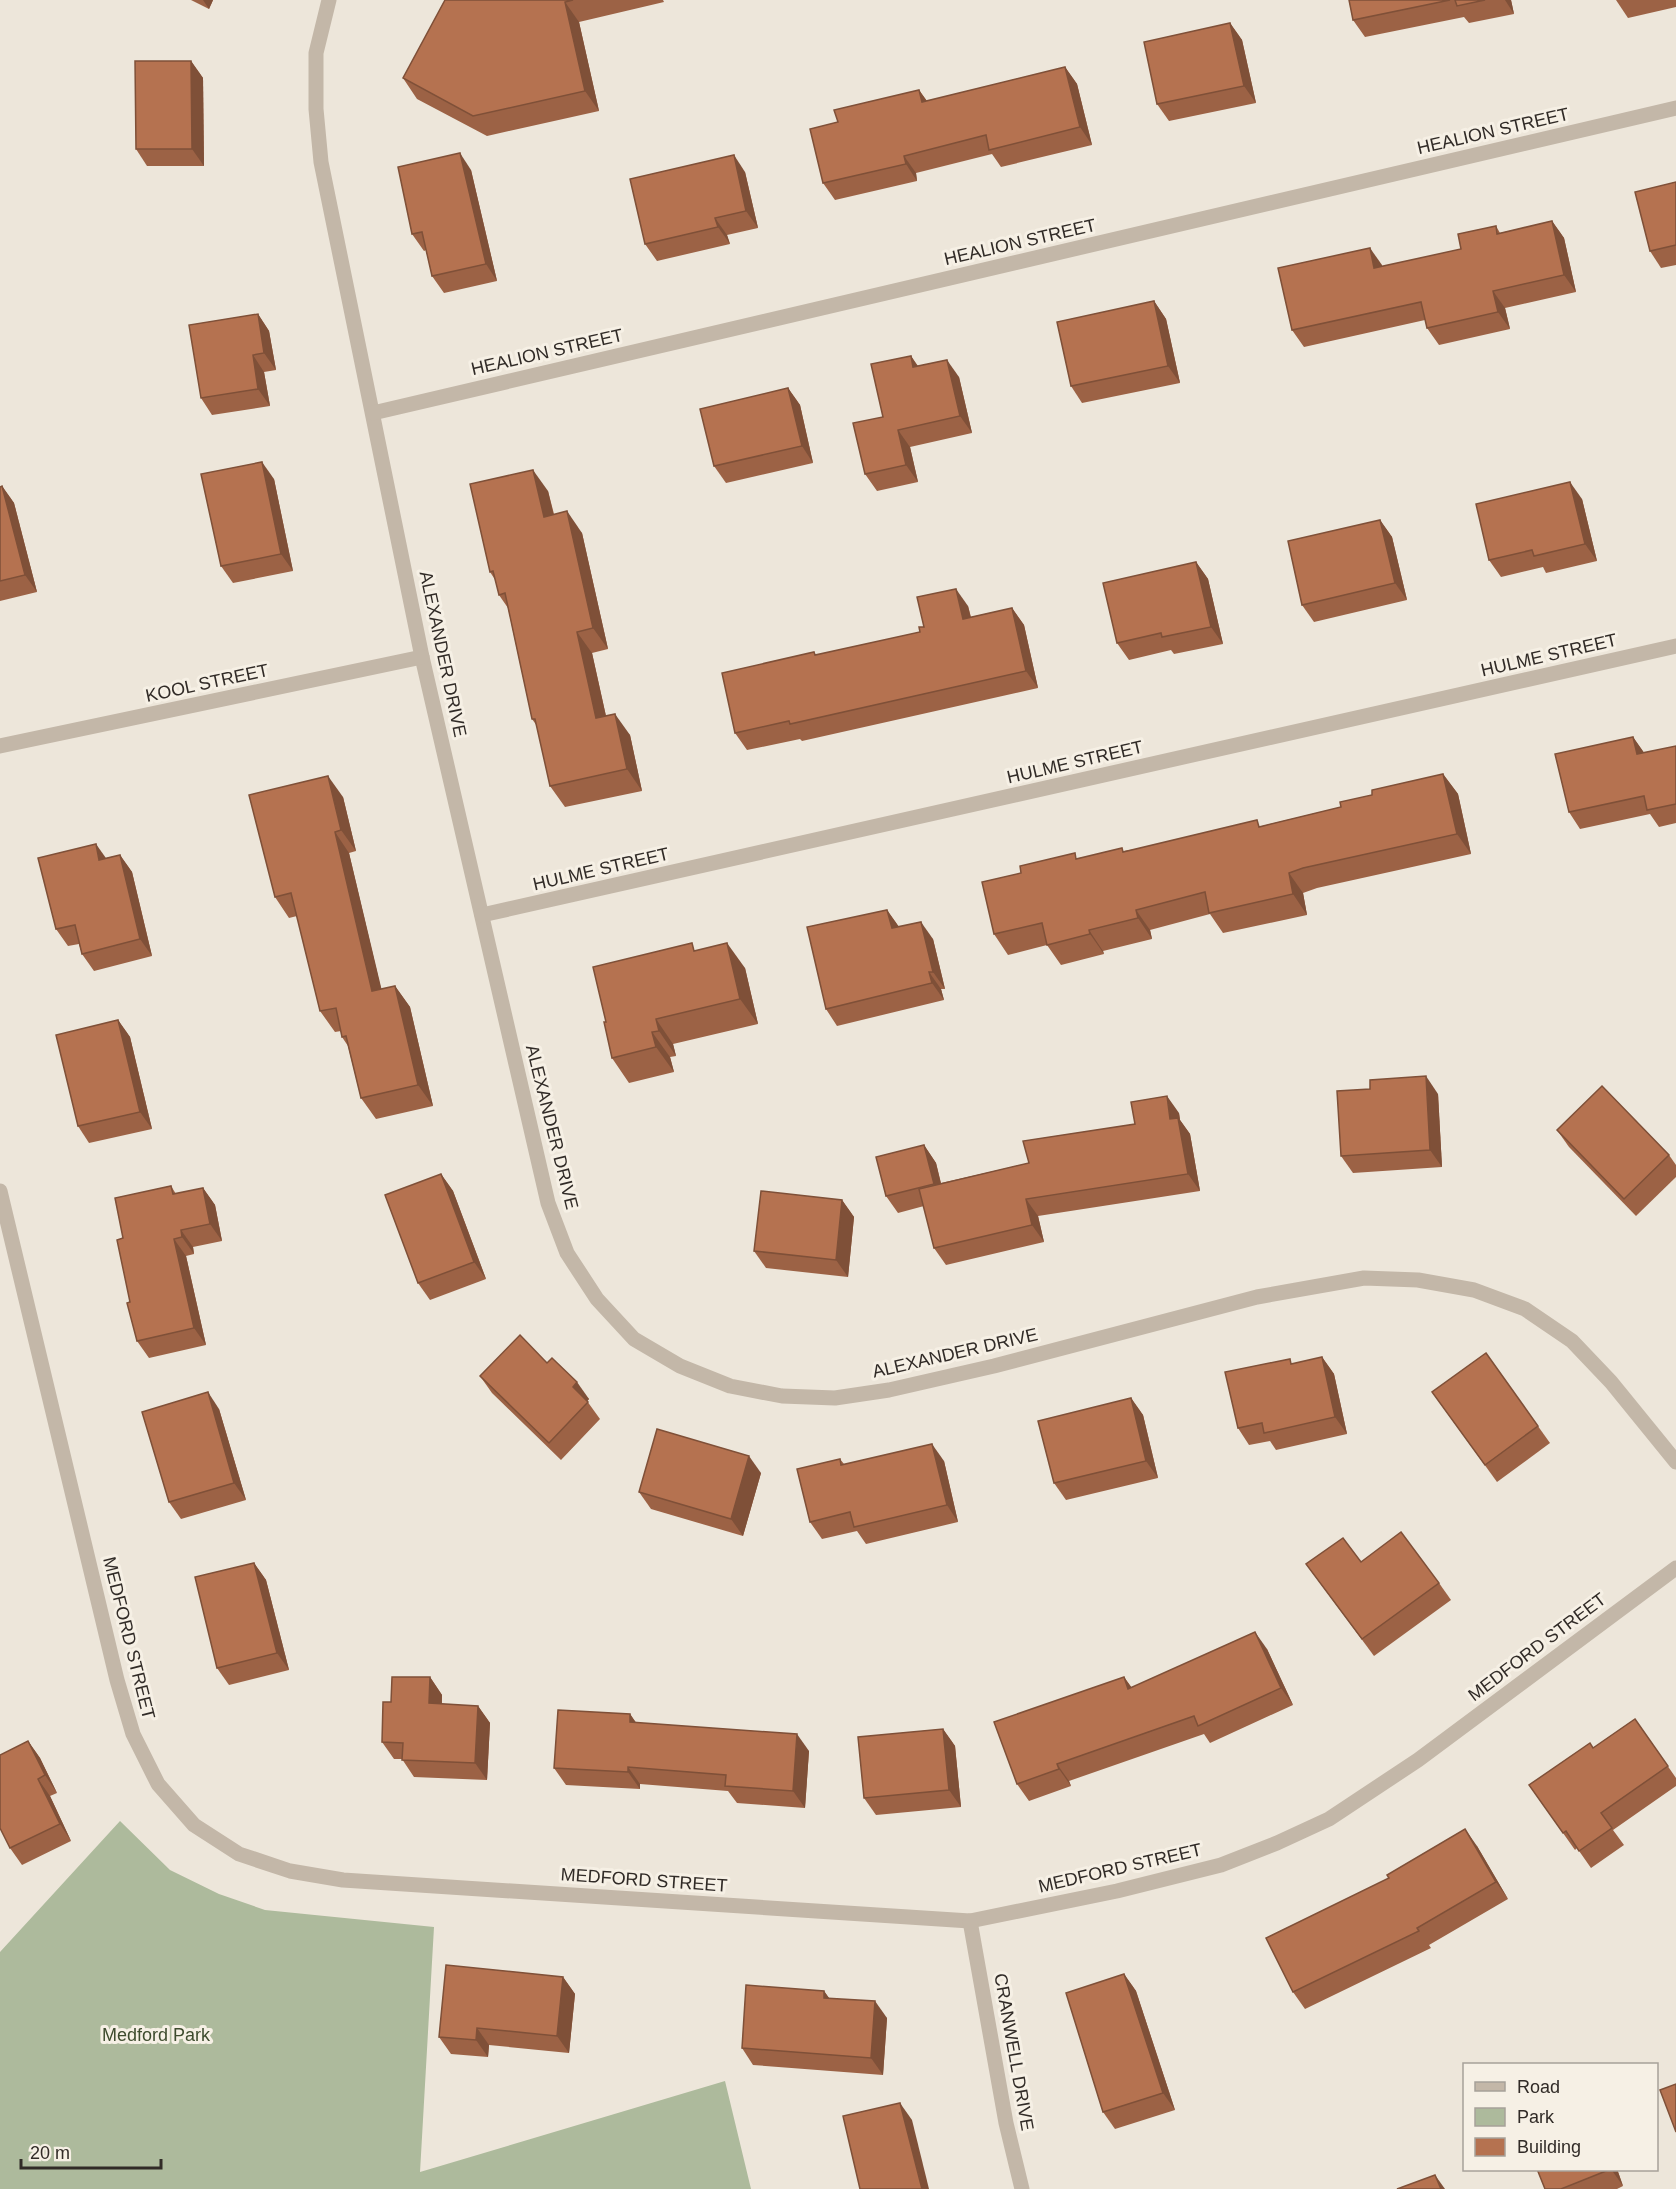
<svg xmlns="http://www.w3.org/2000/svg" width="1676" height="2189" font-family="Helvetica,sans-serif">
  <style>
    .green { fill: #adba9c }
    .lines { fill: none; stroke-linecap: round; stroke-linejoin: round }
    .street { stroke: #c3b7a8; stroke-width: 15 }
    .wall { fill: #9c6245 }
    .shaded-wall { fill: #7f5038 }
    .building { fill: #b57250; stroke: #7f5038; stroke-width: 1.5 }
    .labels { text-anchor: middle; stroke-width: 6; stroke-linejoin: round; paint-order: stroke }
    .street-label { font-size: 18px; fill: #312b27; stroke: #f6f0e5 }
    .park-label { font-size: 18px; fill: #3e4c2e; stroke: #f6f0e5 }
  </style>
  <rect width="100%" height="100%" fill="#ede6da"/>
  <!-- green -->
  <path class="green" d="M120,1821L170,1870L219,1894L265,1910L434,1927L420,2172L725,2081L751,2189H0V1952Z"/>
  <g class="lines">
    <!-- street -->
    <g class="street">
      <path d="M329,0L316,53V109L321,162L422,657L548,1203L567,1253L597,1299L634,1339L680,1366L730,1386L782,1396L835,1398L889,1390L994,1366L1257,1297L1364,1278L1418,1280L1474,1290L1525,1309L1572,1341L1611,1382L1676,1462"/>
      <path d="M373,413L1676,108"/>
      <path d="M0,746L422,657"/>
      <path d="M482,915L1676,646"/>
      <path d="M0,1191L117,1680L133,1734L158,1784L194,1825L239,1854L290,1871L343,1880L970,1921L1117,1891L1221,1865L1277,1843L1329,1819L1418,1760L1676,1568"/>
      <path d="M970,1921L1006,2123L1022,2189"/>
    </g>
  </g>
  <!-- wall -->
  <g class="wall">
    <path d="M191,0H213L209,9Z"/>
    <path d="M445,0H663L664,2L579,22L599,111L487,136L417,99L403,78Z"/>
    <path d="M1349,0H1511L1514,14L1469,23L1464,17L1365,37L1353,20Z"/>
    <path d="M1616,0H1676V7L1628,18Z"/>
    <path d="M1230,23L1242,40L1256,103L1169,121L1157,104Z"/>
    <path d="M191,61L203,78L204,166H147L136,149Z"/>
    <path d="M1065,67L1077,84L1092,145L1001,167L992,154L916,173L917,181L835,200L823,183L838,122L919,90L927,101Z"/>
    <path d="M471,170L497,281L444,293L432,276L426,250L424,251L412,234Z"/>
    <path d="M745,172L758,228L727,235L730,244L657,261L645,244Z"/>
    <path d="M1676,182V265L1661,268L1650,251Z"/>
    <path d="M1552,221L1564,238L1576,292L1505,308L1510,329L1439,345L1427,328L1425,320L1304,347L1292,330L1382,265V267L1461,249L1496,226L1500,233Z"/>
    <path d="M1154,301L1166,319L1180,383L1082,403L1071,386Z"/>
    <path d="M258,314L269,331L276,370L264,372L270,406L212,415L201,398Z"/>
    <path d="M911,356L918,366L959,377L972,433L910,447L918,482L877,491L865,474L883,417Z"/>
    <path d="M788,388L800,405L813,463L726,483L714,466Z"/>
    <path d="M274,479L293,571L233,583L221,566Z"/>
    <path d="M2,486L14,503L37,592L0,601V487Z"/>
    <path d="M548,491L554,514L582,533L608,649L592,653L606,716L630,735L642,791L565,807L550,786L537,726L532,719L508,608L499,595L496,581L490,572Z"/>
    <path d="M1582,499L1597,561L1546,573L1543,567L1501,577L1489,560Z"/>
    <path d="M1380,520L1392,537L1407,600L1314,622L1302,605Z"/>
    <path d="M1196,562L1208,579L1223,644L1174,654L1171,650L1129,660L1117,643Z"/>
    <path d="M968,606L971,617L1012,608L1024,625L1038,688L802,741L800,739L747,750L735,733L816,655L920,632L924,627Z"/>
    <path d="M1633,737L1644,753L1676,746V823L1659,827L1650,814L1580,829L1569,812Z"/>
    <path d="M1443,774L1458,794L1471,854L1317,888L1303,893L1307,915L1223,933L1210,914L1150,930L1152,939L1103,951L1104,954L1061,965L1047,945L1008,955L994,934L1079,858L1124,851L1262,826L1341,807L1372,795Z"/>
    <path d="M343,797L356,851L349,853L381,989L395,986L410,1007L433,1106L376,1119L361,1098L348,1046L342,1037L341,1031L335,1032L320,1011L297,916L289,918L275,897Z"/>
    <path d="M120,855L132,872L152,956L94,971L82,954L79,944L68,946L56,929L106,858Z"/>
    <path d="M887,910L899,927L933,939L945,989H941L944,1000L837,1026L826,1009Z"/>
    <path d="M697,950L745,968L758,1024L673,1044L676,1056L670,1057L674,1072L629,1083L612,1058L606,1022Z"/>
    <path d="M118,1020L130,1037L152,1129L89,1143L78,1126Z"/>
    <path d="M1438,1094L1442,1167L1353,1173L1341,1156Z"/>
    <path d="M1179,1113L1180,1120L1190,1134L1200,1191L1038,1216L1044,1242L946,1265L934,1248L924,1206L898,1213L886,1196L924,1145L936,1163L941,1183L1029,1163L1135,1124Z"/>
    <path d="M1557,1130L1669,1155L1676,1165V1177L1636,1216L1569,1147Z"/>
    <path d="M441,1174L453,1191L486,1279L430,1300L418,1283Z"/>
    <path d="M171,1186L176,1194L203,1188L215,1205L222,1241L193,1247L194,1254L186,1256L206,1345L149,1358L137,1341L130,1302L123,1238Z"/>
    <path d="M842,1200L854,1217L848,1277L766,1268L754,1251Z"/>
    <path d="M1486,1353L1550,1443L1497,1482L1432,1392Z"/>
    <path d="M1322,1357L1334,1374L1347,1434L1276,1450L1270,1441L1249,1445L1238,1428Z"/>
    <path d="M547,1363L589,1399L587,1401L600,1419L561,1460L492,1393L480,1376Z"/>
    <path d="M1131,1398L1143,1415L1158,1478L1066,1500L1054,1483Z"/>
    <path d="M219,1409L246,1500L181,1519L169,1502Z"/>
    <path d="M840,1459L844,1464L944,1461L958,1522L866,1544L857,1531L822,1539L810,1522Z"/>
    <path d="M761,1473L743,1536L651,1509L639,1492Z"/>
    <path d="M1361,1562L1439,1583L1451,1600L1374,1656L1306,1564Z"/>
    <path d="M254,1563L266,1580L289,1670L229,1685L217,1668Z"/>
    <path d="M1267,1649L1293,1705L1210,1743L1204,1734L1069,1781L1071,1786L1029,1801L1017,1784L1124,1677L1132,1688Z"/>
    <path d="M430,1677L442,1695V1704L478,1706L490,1723L487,1780L414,1777L402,1759H394L382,1742L391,1702Z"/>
    <path d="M630,1714L636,1723L809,1751L805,1808L737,1803L728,1791L640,1784V1789L566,1785L554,1768Z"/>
    <path d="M1635,1719L1676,1778V1786L1613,1830L1624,1845L1591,1868L1577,1848L1575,1850L1529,1785L1593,1748Z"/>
    <path d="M943,1729L955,1746L961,1807L876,1815L864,1798Z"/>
    <path d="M28,1741L40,1758L57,1793L50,1796L71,1841L22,1865L10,1848Z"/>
    <path d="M1477,1846L1508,1899L1429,1945L1431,1948L1305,2009L1293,1992Z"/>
    <path d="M1124,1974L1136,1991L1175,2110L1115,2129L1103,2112Z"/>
    <path d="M563,1977L575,1994L569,2053L489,2045L488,2057L451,2054L439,2037Z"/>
    <path d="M824,1991L829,1998L887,2018L883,2075L753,2065L742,2048Z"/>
    <path d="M1537,2169H1617L1623,2186L1617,2189H1545Z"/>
  </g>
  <!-- shaded-wall -->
  <g class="shaded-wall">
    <path d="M203,0H213L209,9Z"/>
    <path d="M1505,0H1511L1514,14Z"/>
    <path d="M565,2L579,22L599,111L585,91Z"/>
    <path d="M1230,23L1242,40L1256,103L1244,86Z"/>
    <path d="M191,61L203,78L204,166L192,149Z"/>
    <path d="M1065,67L1077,84L1092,145L1080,127Z"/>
    <path d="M919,90L931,107L922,102Z"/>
    <path d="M460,153L471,170L497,281L486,264Z"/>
    <path d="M734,155L745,172L758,228L746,211Z"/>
    <path d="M904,156L916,173L917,181L906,164Z"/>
    <path d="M715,218L727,235L730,244L718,227Z"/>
    <path d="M1552,221L1564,238L1576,292L1564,275Z"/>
    <path d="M1370,248L1382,265L1386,285L1374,268Z"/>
    <path d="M1493,291L1505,308L1510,329L1498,312Z"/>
    <path d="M1154,301L1166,319L1180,383L1168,366Z"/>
    <path d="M258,314L269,331L276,370L264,353Z"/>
    <path d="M253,355L264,372L270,406L258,389Z"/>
    <path d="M911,356L922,373L913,367Z"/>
    <path d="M947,360L959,377L972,433L960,416Z"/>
    <path d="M788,388L800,405L813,463L802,446Z"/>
    <path d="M898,430L910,447L918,482L906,465Z"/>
    <path d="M262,462L274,479L293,571L281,554Z"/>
    <path d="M533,470L548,491L559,538L544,517Z"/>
    <path d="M1570,482L1582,499L1597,561L1585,544Z"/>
    <path d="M2,486L14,503L37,592L25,575Z"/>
    <path d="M567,511L582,533L608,649L593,628Z"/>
    <path d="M1380,520L1392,537L1407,600L1395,583Z"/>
    <path d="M1196,562L1208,579L1223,644L1211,627Z"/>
    <path d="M956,589L968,606L975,636L963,619Z"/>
    <path d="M1012,608L1024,625L1038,688L1026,671Z"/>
    <path d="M577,632L592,653L611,739L596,718Z"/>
    <path d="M615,714L630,735L642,791L627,769Z"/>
    <path d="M1633,737L1645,754H1637Z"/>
    <path d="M1443,774L1458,794L1471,854L1457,834Z"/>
    <path d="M328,776L343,797L356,851L341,830Z"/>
    <path d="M335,832L349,853L387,1012L372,991Z"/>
    <path d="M96,844L108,861L99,860Z"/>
    <path d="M120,855L132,872L152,956L140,939Z"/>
    <path d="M1289,873L1303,893L1307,915L1293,894Z"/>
    <path d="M887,910L899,927L892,928Z"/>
    <path d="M1136,910L1150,930L1152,939L1138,918Z"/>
    <path d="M921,922L933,939L945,989L933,972Z"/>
    <path d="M1089,930L1103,951L1104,954L1090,934Z"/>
    <path d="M727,943L745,968L758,1024L740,999Z"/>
    <path d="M929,972L941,989L944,1000L932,983Z"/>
    <path d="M395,986L410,1007L433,1106L418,1085Z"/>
    <path d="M656,1019L673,1044L676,1056L659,1031Z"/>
    <path d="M118,1020L130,1037L152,1129L140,1112Z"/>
    <path d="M652,1032L670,1057L674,1072L656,1047Z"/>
    <path d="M1426,1076L1438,1094L1442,1167L1430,1150Z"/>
    <path d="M1167,1096L1179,1113L1180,1120L1190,1134L1200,1191L1188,1174L1170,1119Z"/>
    <path d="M924,1145L936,1163L945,1201L934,1184Z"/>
    <path d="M441,1174L453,1191L486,1279L474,1262Z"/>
    <path d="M203,1188L215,1205L222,1241L210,1224Z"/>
    <path d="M1026,1199L1038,1216L1044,1242L1032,1225Z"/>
    <path d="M842,1200L854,1217L848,1277L836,1260Z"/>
    <path d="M181,1230L193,1247L194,1254L182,1237Z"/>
    <path d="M174,1239L186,1256L206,1345L194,1328Z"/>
    <path d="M1322,1357L1334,1374L1347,1434L1335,1417Z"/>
    <path d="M577,1382L589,1399L585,1404L573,1387Z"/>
    <path d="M208,1392L219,1409L246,1500L234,1483Z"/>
    <path d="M1131,1398L1143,1415L1158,1478L1146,1461Z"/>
    <path d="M932,1444L944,1461L958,1522L947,1505Z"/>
    <path d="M749,1456L761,1473L743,1536L731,1519Z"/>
    <path d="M254,1563L266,1580L289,1670L277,1653Z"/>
    <path d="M1255,1632L1267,1649L1293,1705L1281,1688Z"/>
    <path d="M430,1677L442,1695L441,1720L429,1703Z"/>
    <path d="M1124,1677L1136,1694L1128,1689Z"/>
    <path d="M478,1706L490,1723L487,1780L475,1763Z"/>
    <path d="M630,1714L642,1731L630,1722Z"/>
    <path d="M943,1729L955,1746L961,1807L949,1790Z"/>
    <path d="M797,1734L809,1751L805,1808L793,1791Z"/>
    <path d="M28,1741L40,1758L57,1793L45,1775Z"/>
    <path d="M1057,1764L1069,1781L1071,1786L1059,1769Z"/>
    <path d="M628,1767L640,1784V1789L628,1772Z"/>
    <path d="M38,1779L50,1796L71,1841L60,1824Z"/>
    <path d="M1465,1829L1477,1846L1508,1899L1496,1882Z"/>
    <path d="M1124,1974L1136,1991L1175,2110L1163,2093Z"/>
    <path d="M563,1977L575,1994L569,2053L557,2036Z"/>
    <path d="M824,1991L836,2008L824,1998Z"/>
    <path d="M875,2001L887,2018L883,2075L871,2058Z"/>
    <path d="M477,2028L489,2045L488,2057L476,2040Z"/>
    <path d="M900,2103L912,2120L929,2189H922Z"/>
    <path d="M1611,2169H1617L1623,2186Z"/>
    <path d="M1435,2175L1445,2189H1441Z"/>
  </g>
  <!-- building -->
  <g class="building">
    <path d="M445,0H573L565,2L585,91L473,116L403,78Z"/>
    <path d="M1349,0H1450L1353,20Z"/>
    <path d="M1455,0H1485L1457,6Z"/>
    <path d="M1230,23L1244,86L1157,104L1144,42Z"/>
    <path d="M135,61H191L192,149H136Z"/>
    <path d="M1065,67L1080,127L989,150L986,135L904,156L906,164L823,183L810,129L838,122L834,110L919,90L922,102Z"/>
    <path d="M460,153L486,264L432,276L422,232L412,234L398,167Z"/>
    <path d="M734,155L746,211L715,218L718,227L645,244L630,179Z"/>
    <path d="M1676,182V245L1650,251L1635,192Z"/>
    <path d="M1552,221L1564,275L1493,291L1498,312L1427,328L1421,302L1292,330L1278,268L1370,248L1374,268L1461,249L1458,234L1496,226L1497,234Z"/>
    <path d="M1154,301L1168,366L1071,386L1057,322Z"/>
    <path d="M258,314L264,353L253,355L258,389L201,398L189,325Z"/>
    <path d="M911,356L913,367L947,360L960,416L898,430L906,465L865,474L853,423L883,417L871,364Z"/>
    <path d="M788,388L802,446L714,466L700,409Z"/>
    <path d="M262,462L281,554L221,566L201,474Z"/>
    <path d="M533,470L544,517L567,511L593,628L577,632L596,718L615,714L627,769L550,786L535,719H532L505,593L499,595L493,571L490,572L470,484Z"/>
    <path d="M1570,482L1585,544L1534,556L1532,550L1489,560L1476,504Z"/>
    <path d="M2,486L25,575L0,581V487Z"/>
    <path d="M1380,520L1395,583L1302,605L1288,541Z"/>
    <path d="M1196,562L1211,627L1162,637L1161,633L1117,643L1103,583Z"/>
    <path d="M956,589L963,619L1012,608L1026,671L790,724L789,721L735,733L722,673L814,652L815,655L920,632L919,627H924L917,597Z"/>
    <path d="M1633,737L1637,754L1676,746V804L1647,810L1644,796L1569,812L1555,754Z"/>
    <path d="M1443,774L1457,834L1303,868L1289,873L1293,894L1209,913L1205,892L1136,910L1138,918L1089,930L1090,934L1047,945L1042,923L994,934L982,882L1021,873L1020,866L1075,853L1076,859L1122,848L1123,852L1257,820L1259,827L1341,807L1340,802L1372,795V790Z"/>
    <path d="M328,776L341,830L335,832L372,991L395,986L418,1085L361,1098L346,1036L342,1037L336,1008L320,1011L291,893L275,897L249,795Z"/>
    <path d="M96,844L99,860L120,855L140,939L82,954L75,925L56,929L38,858Z"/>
    <path d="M887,910L892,928L921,922L933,972H929L932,983L826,1009L807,927Z"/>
    <path d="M692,943L694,951L727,943L740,999L656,1019L659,1031L652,1032L656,1047L612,1058L604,1022H606L593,967Z"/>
    <path d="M118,1020L140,1112L78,1126L56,1035Z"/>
    <path d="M1426,1076L1430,1150L1341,1156L1337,1091L1370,1089V1080Z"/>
    <path d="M1602,1086L1669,1155L1624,1199L1557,1130Z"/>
    <path d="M1167,1096L1170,1119L1178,1118L1188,1174L1026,1199L1032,1225L934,1248L919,1189L1029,1163L1023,1141L1135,1124L1131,1102Z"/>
    <path d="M924,1145L934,1184L886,1196L876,1157Z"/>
    <path d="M441,1174L474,1262L418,1283L385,1195Z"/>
    <path d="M171,1186L173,1194L203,1188L210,1224L181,1230L182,1237L174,1239L194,1328L137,1341L127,1303L130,1302L117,1240L123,1238L115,1198Z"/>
    <path d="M761,1191L842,1200L836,1260L754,1251Z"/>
    <path d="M520,1335L547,1363L552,1358L577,1382L573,1387L588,1402L549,1443L480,1376Z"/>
    <path d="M1486,1353L1538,1426L1485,1465L1432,1392Z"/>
    <path d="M1322,1357L1335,1417L1264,1433L1262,1423L1238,1428L1225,1372L1290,1359L1291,1364Z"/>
    <path d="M208,1392L234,1483L169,1502L142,1412Z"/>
    <path d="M1131,1398L1146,1461L1054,1483L1038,1421Z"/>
    <path d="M657,1429L749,1456L731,1519L639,1492Z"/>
    <path d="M932,1444L947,1505L854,1527L850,1512L810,1522L797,1469L840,1459L841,1465Z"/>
    <path d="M1401,1532L1439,1583L1362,1639L1306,1564L1343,1538L1361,1562Z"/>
    <path d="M254,1563L277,1653L217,1668L195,1577Z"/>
    <path d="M1255,1632L1281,1688L1198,1726L1194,1716L1057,1764L1059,1769L1017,1784L994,1722L1124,1677L1128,1689Z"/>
    <path d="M392,1677H430L429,1703L478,1706L475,1763L402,1760L403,1743L382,1742L383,1702H391Z"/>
    <path d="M558,1710L630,1714V1722L797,1734L793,1791L725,1786L726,1775L628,1767V1772L554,1768Z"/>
    <path d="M1635,1719L1668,1766L1601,1813L1612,1828L1579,1851L1566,1831L1563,1833L1529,1785L1590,1743L1593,1748Z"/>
    <path d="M943,1729L949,1790L864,1798L858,1737Z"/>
    <path d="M28,1741L45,1775L38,1779L60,1824L10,1848L0,1828V1755Z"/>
    <path d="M1465,1829L1496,1882L1417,1928L1419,1931L1293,1992L1266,1938L1389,1878L1387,1875Z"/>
    <path d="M446,1965L563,1977L557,2036L477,2028L476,2040L439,2037Z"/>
    <path d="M1124,1974L1163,2093L1103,2112L1066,1993Z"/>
    <path d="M746,1985L824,1991V1998L875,2001L871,2058L742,2048Z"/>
    <path d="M1676,2084V2132L1660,2090Z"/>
    <path d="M900,2103L922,2189H860L843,2116Z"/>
    <path d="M1537,2169H1611L1561,2189H1545Z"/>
    <path d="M1435,2175L1441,2189H1397Z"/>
  </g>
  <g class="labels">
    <!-- street labels -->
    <g class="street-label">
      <text transform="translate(1493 131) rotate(-13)" y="6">HEALION STREET</text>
      <text transform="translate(1020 242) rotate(-13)" y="6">HEALION STREET</text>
      <text transform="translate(547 352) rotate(-13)" y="6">HEALION STREET</text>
      <text transform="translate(443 654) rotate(78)" y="6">ALEXANDER DRIVE</text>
      <text transform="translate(1549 655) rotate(-13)" y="6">HULME STREET</text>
      <text transform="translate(207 683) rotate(-12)" y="6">KOOL STREET</text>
      <text transform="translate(1075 762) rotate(-13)" y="6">HULME STREET</text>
      <text transform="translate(601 869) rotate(-13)" y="6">HULME STREET</text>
      <text transform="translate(552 1127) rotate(76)" y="6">ALEXANDER DRIVE</text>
      <text transform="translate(955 1353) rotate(-13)" y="6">ALEXANDER DRIVE</text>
      <text transform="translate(129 1638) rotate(76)" y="6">MEDFORD STREET</text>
      <text transform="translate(1537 1647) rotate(-37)" y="6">MEDFORD STREET</text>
      <text transform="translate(1120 1868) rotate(-13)" y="6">MEDFORD STREET</text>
      <text transform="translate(644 1880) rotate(4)" y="6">MEDFORD STREET</text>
      <text transform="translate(1014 2052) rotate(80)" y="6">CRANWELL DRIVE</text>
    </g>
    <!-- park labels -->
    <g class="park-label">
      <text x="156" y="2041">Medford Park</text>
    </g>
  </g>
  <!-- legend -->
  <rect x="1463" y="2063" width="195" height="108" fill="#f6f0e5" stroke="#a7a199" stroke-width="1.5"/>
  <rect x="1475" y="2082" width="30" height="9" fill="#c3b7a8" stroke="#a7a199" stroke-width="1.5"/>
  <text x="1517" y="2093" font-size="18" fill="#312b27">Road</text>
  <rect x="1475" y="2108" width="30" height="18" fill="#adba9c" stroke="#a7a199" stroke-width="1.5"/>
  <text x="1517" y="2123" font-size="18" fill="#312b27">Park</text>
  <rect x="1475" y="2138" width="30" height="18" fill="#b57250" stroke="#a7a199" stroke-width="1.5"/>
  <text x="1517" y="2153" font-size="18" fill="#312b27">Building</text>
  <!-- scale -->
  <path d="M21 2159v9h140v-9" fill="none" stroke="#312b27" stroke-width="3"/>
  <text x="30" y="2159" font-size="18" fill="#312b27" stroke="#f6f0e5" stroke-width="4.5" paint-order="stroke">20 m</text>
</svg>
